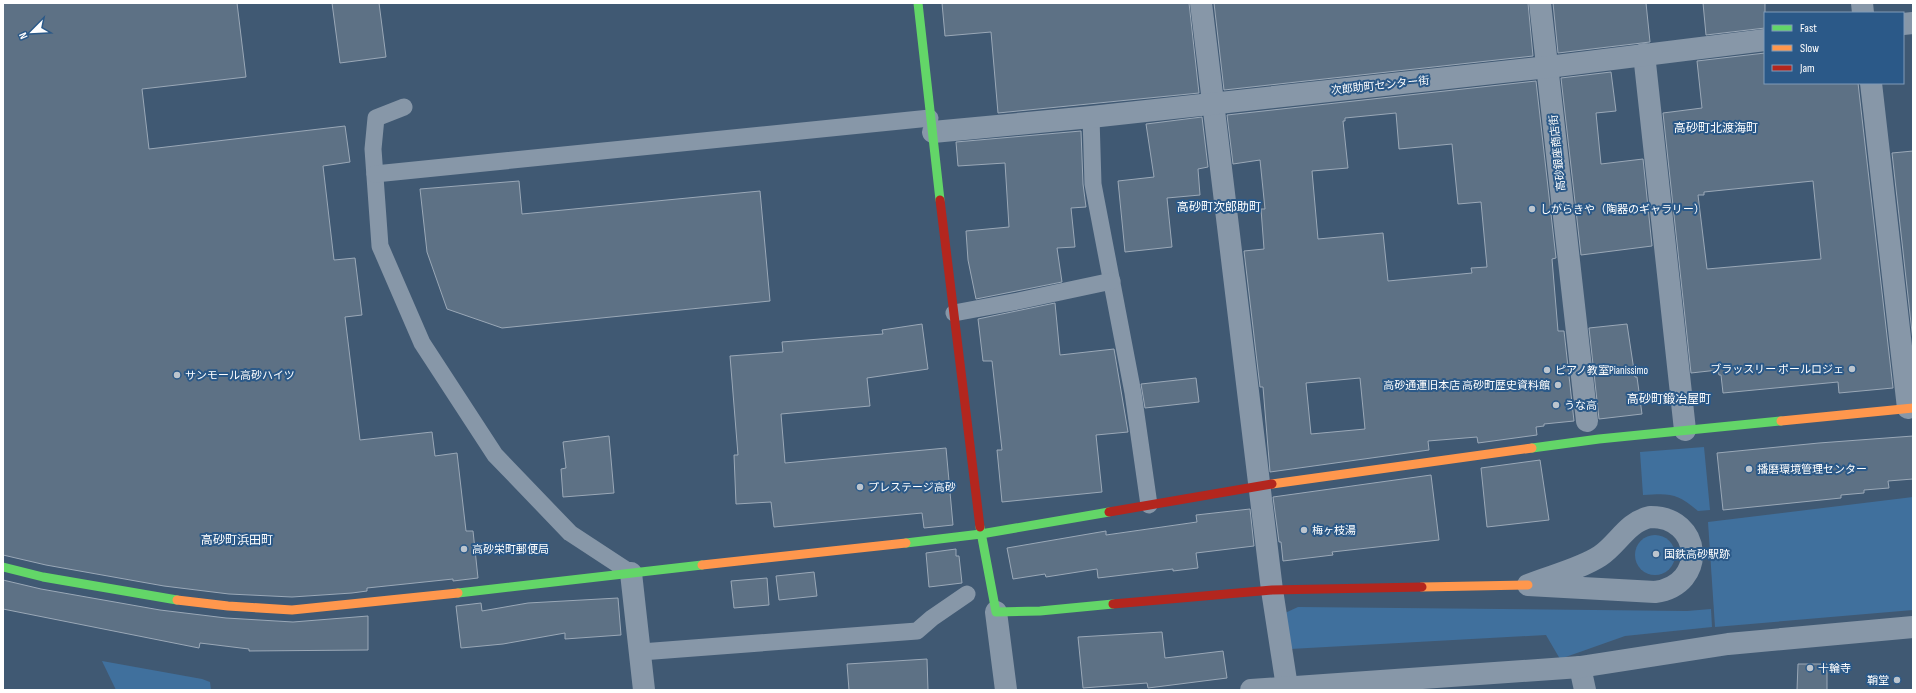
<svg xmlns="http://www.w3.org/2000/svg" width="1916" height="693" font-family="'Sofia Sans Condensed','Noto Sans JP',sans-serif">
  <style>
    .green { fill: #40709d }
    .building { fill: #5d7185; stroke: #9aa8b7; fill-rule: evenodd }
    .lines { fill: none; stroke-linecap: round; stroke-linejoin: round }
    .lane { stroke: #8797a8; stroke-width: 17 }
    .street { stroke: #8797a8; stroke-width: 22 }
    .fast { stroke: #63d668; stroke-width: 9 }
    .slow { stroke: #ff974d; stroke-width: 9 }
    .jam { stroke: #b3261e; stroke-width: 9 }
    .poi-dot { fill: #bcc5ce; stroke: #2b5988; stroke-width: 1.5 }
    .labels { text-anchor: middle; stroke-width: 4; stroke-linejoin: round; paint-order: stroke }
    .street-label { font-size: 11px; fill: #fff; stroke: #2b5988 }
    .poi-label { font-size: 11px; fill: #fff; stroke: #2b5988; text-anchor: start }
    .neighbourhood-label { font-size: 12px; fill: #fff; stroke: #2b5988 }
  </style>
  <rect width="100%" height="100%" fill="#405973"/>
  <!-- green -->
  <g class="green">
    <path d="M1704,447L1710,510L1698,511C1677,493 1671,493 1643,495L1640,452Z"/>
    <path d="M1913,497V610L1715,627L1708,522Z"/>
    <circle cx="1655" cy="555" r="20"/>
    <path d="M1298,607L1687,611L1711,609L1712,627L1625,636L1560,659L1546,635L1290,649L1285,613Z"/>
    <path d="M102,661L202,679L210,682L211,690H116Z"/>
  </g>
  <!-- building -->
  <g class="building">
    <path d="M3,3H237L246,77L142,89L149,149L345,126L350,162L323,166L334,260L355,258L362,315L345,317L360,440L432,432L435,456L457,453L466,531H473L478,578L453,581V579L367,588V591L352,593L292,597L229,594L164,586L46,565L3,555Z"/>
    <path d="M332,3H379L386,57L340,63Z"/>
    <path d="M942,3H1189L1199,93L998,113L991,32L945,36Z"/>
    <path d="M1214,3H1528L1533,56L1224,90Z"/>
    <path d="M1553,3H1646L1650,42L1558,53Z"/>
    <path d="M1703,3H1765V28L1706,35Z"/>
    <path d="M1765,53V83H1858L1893,388L1839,393L1838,382L1723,393L1721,375H1719L1718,370L1691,373L1663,113L1702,108L1697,61ZM1813,181L1821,259L1707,269L1698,195H1704V192Z"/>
    <path d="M1611,72L1616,111L1596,113L1601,164L1643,159L1652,246L1581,255L1561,78Z"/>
    <path d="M1536,81L1556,258L1552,259L1558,331H1564L1574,421L1544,424V426L1536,427L1537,435L1478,443L1477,437L1428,441L1429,450L1270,472L1263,387H1260L1244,251L1264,249L1261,209H1265L1260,160L1233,164L1227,115ZM1396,113L1399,149L1452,144L1458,204L1481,202L1487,267L1471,268L1472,273L1388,281L1383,233L1318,239L1312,171L1348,168L1343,121H1345V118ZM1360,378L1365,429L1311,434L1306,383Z"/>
    <path d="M1202,117L1208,167L1198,169L1200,195L1167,198L1172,247L1125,252L1118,181L1154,177L1146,124Z"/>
    <path d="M1081,131L1083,184L1086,207L1071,208L1075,247L1057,248L1062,282L976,299L968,260L966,231L1009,227L1005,163L958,166L956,142Z"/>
    <path d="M1913,151V341L1892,153Z"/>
    <path d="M519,181L522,214L760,191L770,301L502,328L447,309L427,252L420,189Z"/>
    <path d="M1055,303L1060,355L1114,349L1128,432L1096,435L1102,492L1002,502L997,450H1002L992,361H983L978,319Z"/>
    <path d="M922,324L928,369L867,378L870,406L781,414L785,463L946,448L953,525L924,528L922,513L774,527L771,502L736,504L734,455H738L730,356L783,352L782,342L883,334L882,330Z"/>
    <path d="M1627,324L1635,377H1637L1642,414L1599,419L1589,328Z"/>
    <path d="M1196,378L1199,402L1145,408L1141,384Z"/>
    <path d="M609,436L614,493L563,497L561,469L566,468L563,442Z"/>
    <path d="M1913,436V479L1888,481L1889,488L1864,490V493L1841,495V498L1723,510L1717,453L1819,443Z"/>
    <path d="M1540,460L1549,520L1487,527L1481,468Z"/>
    <path d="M1431,475L1439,540L1332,552L1333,555L1283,561L1281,542H1279L1273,497Z"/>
    <path d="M1250,509L1254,546L1196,553L1198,568L1173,571V569L1098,578L1097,569L1046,577L1045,574L1013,579L1007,548L1106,531V535L1197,522L1196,515Z"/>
    <path d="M956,549V556H959L962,583L929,587L926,553Z"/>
    <path d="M814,572L817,596L779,600L776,576Z"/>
    <path d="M767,578L769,605L734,608L731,581Z"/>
    <path d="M3,580L41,589L160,610L226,618L293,622L368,616V650L249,651V649L200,643L199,648L3,609Z"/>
    <path d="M618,598L621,635L565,639V633L503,644L461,648L456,606L481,603L482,611L528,603Z"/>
    <path d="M1162,632L1165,658L1223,651L1227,678L1148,688L1147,683L1083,688L1078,637Z"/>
    <path d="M927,659L928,690H849L847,664Z"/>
    <path d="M1798,664H1827V690H1797Z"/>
  </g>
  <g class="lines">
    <!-- lane -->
    <g class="lane">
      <path d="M404,107L376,118L373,149L380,246L422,343L495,455L570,533L631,573"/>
      <path d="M1091,117L1093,184L1133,393L1149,505"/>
      <path d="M375,174L930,118"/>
      <path d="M954,313L1018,301L1112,281"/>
      <path d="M641,652L917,631L932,618L967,594"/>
    </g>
    <!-- street -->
    <g class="street">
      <path d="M1201,3L1272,590L1287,687"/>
      <path d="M1540,3L1587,421"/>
      <path d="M1862,3L1863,13"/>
      <path d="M1903,24L1913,23"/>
      <path d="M1644,54L1685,430"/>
      <path d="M1871,83L1908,408"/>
      <path d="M933,132L1091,117L1548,67L1765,40"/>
      <path d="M1650,517C1702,516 1708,585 1655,592L1528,585C1550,576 1580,569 1600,556C1618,544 1627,522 1650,517Z"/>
      <path d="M631,573L644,690"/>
      <path d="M996,612L1006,690"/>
      <path d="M1580,667L1585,690"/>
      <path d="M1251,690L1580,667L1728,644L1913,627"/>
    </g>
    <!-- fast -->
    <g class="fast">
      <path d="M918,3L940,200"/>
      <path d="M1532,448L1599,439L1781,421"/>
      <path d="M980,527L996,612L1040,611L1113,604"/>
      <path d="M906,543L981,534L1109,512"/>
      <path d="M3,567L43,577L177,600"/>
      <path d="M458,593L702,565"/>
    </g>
    <!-- slow -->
    <g class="slow">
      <path d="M1781,421L1913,408"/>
      <path d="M1272,484L1532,448"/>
      <path d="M702,565L906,543"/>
      <path d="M1422,587L1528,585"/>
      <path d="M177,600L228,606L292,610L458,593"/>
    </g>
    <!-- jam -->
    <g class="jam">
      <path d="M940,200L980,527"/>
      <path d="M1109,512L1272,484"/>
      <path d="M1113,604L1272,590L1422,587"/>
    </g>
  </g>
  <!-- markers -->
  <g class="poi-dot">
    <circle cx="1532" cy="209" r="4"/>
    <circle cx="1852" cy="369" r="4"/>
    <circle cx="1547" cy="370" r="4"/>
    <circle cx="177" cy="375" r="4"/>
    <circle cx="1558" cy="385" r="4"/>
    <circle cx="1556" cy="405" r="4"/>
    <circle cx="1749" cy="469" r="4"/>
    <circle cx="860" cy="487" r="4"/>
    <circle cx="1304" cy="530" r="4"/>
    <circle cx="464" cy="549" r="4"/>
    <circle cx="1656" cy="554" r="4"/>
    <circle cx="1810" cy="668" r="4"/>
    <circle cx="1897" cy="680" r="4"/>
  </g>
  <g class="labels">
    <!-- street labels -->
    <g class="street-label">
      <text transform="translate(1380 85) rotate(-6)" y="4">次郎助町センター街</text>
      <text transform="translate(1557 153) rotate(-96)" y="4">高砂銀座商店街</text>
    </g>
    <!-- poi labels -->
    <g class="poi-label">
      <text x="1540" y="213">しがらきや（陶器のギャラリー）</text>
      <text x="1844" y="373" text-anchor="end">ブラッスリー ポールロジェ</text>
      <text x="1555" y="374">ピアノ教室Pianissimo</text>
      <text x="185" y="379">サンモール高砂ハイツ</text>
      <text x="1550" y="389" text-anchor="end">高砂通運旧本店 高砂町歴史資料館</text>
      <text x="1564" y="409">うな高</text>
      <text x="1757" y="473">播磨環境管理センター</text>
      <text x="868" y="491">プレステージ高砂</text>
      <text x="1312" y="534">梅ヶ枝湯</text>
      <text x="472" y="553">高砂栄町郵便局</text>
      <text x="1664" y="558">国鉄高砂駅跡</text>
      <text x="1818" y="672">十輪寺</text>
      <text x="1889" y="684" text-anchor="end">鞘堂</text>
    </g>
    <!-- neighbourhood labels -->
    <g class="neighbourhood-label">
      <text x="1716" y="132">高砂町北渡海町</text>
      <text x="1219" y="211">高砂町次郎助町</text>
      <text x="1669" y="403">高砂町鍛冶屋町</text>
      <text x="237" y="544">高砂町浜田町</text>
    </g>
  </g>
  <!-- border -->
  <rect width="1916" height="693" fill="none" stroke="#ffffff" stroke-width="8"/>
  <!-- legend -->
  <rect x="1764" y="12" width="140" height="72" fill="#2b5988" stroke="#809bb8"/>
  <rect x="1772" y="25" width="20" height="6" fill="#63d668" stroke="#809bb8"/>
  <text x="1800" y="32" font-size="12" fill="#ffffff">Fast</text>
  <rect x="1772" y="45" width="20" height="6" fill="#ff974d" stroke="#809bb8"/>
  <text x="1800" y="52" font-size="12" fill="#ffffff">Slow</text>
  <rect x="1772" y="65" width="20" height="6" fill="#b3261e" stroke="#809bb8"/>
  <text x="1800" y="72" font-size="12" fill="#ffffff">Jam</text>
  <!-- north arrow -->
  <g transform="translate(32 32) rotate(246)" stroke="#2b5988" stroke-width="3" paint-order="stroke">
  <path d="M0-3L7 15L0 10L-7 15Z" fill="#ffffff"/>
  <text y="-6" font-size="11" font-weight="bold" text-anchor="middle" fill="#ffffff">N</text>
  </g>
</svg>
